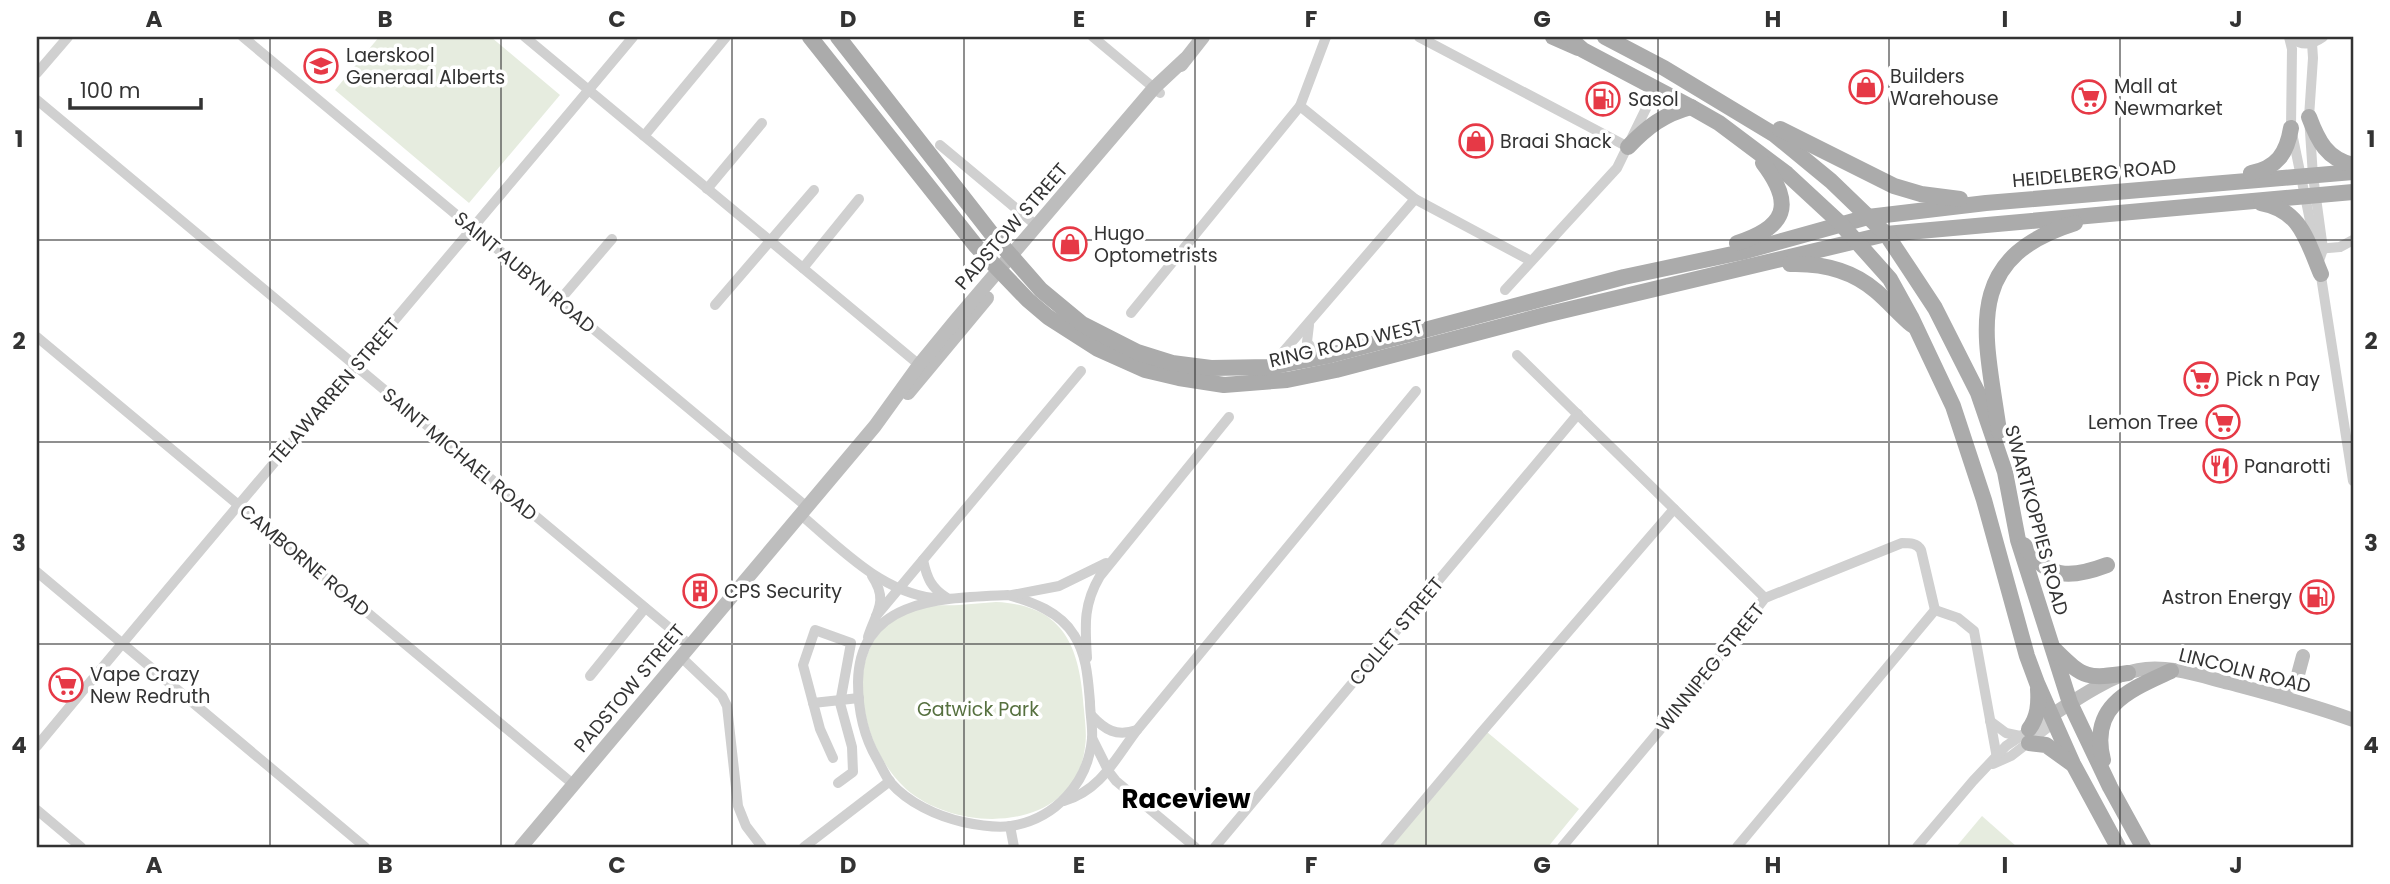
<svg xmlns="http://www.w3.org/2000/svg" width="2390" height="884" font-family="Poppins,sans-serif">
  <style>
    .green { fill: #e6ecdf }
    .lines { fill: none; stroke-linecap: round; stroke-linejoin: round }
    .street { stroke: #d0d0d0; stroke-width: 10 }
    .secondary { stroke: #bdbdbd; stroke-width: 14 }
    .primary { stroke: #ababab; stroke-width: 16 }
    .grid { fill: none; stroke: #333; stroke-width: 2; stroke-opacity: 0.55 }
    .labels { text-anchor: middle; stroke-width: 7; stroke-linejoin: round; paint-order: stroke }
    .poi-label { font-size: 19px; fill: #333; stroke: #fff; text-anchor: start }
    .street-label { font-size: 19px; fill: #333; stroke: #fff }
    .park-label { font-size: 19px; fill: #56703f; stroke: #fff }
    .district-label { font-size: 26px; font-weight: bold; fill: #000; stroke: #fff }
    .neatline { fill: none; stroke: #333; stroke-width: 2.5 }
    .grid-label { font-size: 23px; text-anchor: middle; font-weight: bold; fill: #333 }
  </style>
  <rect width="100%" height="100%" fill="#fff"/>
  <!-- green -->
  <g class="green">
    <path d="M379,37H491L560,95L469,203L335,90Z"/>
    <path d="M996,602C1066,605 1080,649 1084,710C1085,722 1087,735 1085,747C1075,833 959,835 906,789C880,765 865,729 863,695C859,652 879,619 922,607C934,604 947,606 959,605C971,604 984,603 996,602Z"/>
    <path d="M1487,732L1579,809L1548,847H1390Z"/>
    <path d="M1982,816L2017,847H1956Z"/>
  </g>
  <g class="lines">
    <!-- street -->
    <g class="street">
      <path d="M243,37L807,507"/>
      <path d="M525,37L923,368"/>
      <path d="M1093,37L1160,93"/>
      <path d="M1419,37L1628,147"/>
      <path d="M2289,37L2292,49L2291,128L2315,245"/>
      <path d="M2291,37C2301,46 2312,45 2323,37"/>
      <path d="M2312,43L2313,58L2309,117L2313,176L2323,249L2319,261"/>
      <path d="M37,73L68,37"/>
      <path d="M37,100L690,645"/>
      <path d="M1300,106L1415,199L1531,261"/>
      <path d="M644,136L726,37"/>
      <path d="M940,145L1037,226"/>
      <path d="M707,189L762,123"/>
      <path d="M2317,249L2340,247L2353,240"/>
      <path d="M803,268L859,199"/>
      <path d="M2320,270L2353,481"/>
      <path d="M1505,290L1617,168L1656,88"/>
      <path d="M559,301L612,239"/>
      <path d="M715,305L814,190"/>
      <path d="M1131,313L1300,106L1326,37"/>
      <path d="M1309,325L1307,342L1314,351L1325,356"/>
      <path d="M37,337L573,784"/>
      <path d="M1517,355L1765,598"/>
      <path d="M1271,366L1415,199"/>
      <path d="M801,515C840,548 880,591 933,598"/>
      <path d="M923,560C927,578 931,588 947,598"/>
      <path d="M37,572L365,847"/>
      <path d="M1008,595C1033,602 1060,612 1074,635C1087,655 1088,680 1090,702C1090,714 1093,727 1092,739C1088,783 1055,819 1011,826C997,828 977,825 963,822C937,816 908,803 890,782C885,775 881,766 877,759C863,735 858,709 858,682C859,597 946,598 1008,595Z"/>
      <path d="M1012,595L1059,586L1106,563"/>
      <path d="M1935,610L1958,618L1974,631L1997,758"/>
      <path d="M876,616L1081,371"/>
      <path d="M868,637C876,612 889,601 872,576"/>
      <path d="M681,657L722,696L727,706L738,806L746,826L762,847"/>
      <path d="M1087,658C1085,625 1083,605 1100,576L1229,417"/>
      <path d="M590,676L645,608"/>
      <path d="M813,703L859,698"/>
      <path d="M1091,715C1105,730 1116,737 1137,730"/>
      <path d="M1990,721L2006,733L2020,736"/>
      <path d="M1092,738L1109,772L1116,781L1195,847"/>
      <path d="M37,746C234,508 435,274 633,37"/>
      <path d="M833,758L820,729L803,665L815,630L851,643L840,703L852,747L853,772L838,783"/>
      <path d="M1993,764L2011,756L2055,722"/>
      <path d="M1064,801C1101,790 1115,759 1137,730L1416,391"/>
      <path d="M37,810L81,847"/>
      <path d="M1010,826L1014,847"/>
      <path d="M804,847L890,781"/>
      <path d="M1215,847L1578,414"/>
      <path d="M1385,847L1480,734L1674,509"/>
      <path d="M1562,847L1700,682L1765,598L1902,543C1910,543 1917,543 1921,550L1935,610"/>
      <path d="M1737,847L1935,610"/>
      <path d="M1917,847L1973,781L2006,746L2052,715"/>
    </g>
    <!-- secondary -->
    <g class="secondary">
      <path d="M1181,65L1203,37"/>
      <path d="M908,393L987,298"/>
      <path d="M2278,696L2296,682L2303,656"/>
      <path d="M2052,715C2075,700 2112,675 2138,670C2167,664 2201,676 2229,683C2270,694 2313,705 2353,720"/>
      <path d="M521,847L875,426L919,365L956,320L1154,88L1185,59"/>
    </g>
    <!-- primary -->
    <g class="primary">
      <path d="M810,37L976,246L1028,300L1048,317L1098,349L1145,370L1179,378L1224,385L1287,380L1336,370L1545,315L1886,234L2353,192"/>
      <path d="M838,37L991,233L1041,290L1082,324L1137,352L1172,363L1211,368L1270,367L1327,356L1624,277L1742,252L1868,217L1986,203L2353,172"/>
      <path d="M1553,37L1578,48"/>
      <path d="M1568,37L1583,50L1691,107L1719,123L1787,174L1840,223L1890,279L1911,317L1953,406L1984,500L2027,656L2037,683L2073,764L2118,847"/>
      <path d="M1605,37L1664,68L1775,135L1831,181L1886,234L1910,270L1935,308L1978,393L2005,472L2018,540L2070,703L2110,787L2143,847"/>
      <path d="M2309,117C2318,141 2327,159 2353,165"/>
      <path d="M1780,129L1894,186L1921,194L1960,199"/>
      <path d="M1628,147C1647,127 1664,114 1691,107"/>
      <path d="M2251,173C2277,168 2287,153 2291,128"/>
      <path d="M2261,203C2301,210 2307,241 2321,274"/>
      <path d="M1737,243C1786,227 1795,205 1763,163"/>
      <path d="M1790,264C1822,263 1852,270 1876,291C1889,302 1899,314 1912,325"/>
      <path d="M1999,431C1986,337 1959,259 2075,223"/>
      <path d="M2024,545C2047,579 2070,579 2107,565"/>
      <path d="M2055,650C2084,679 2088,679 2128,673"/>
      <path d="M2029,729C2038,717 2039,704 2038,689"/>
      <path d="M2029,743L2046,745L2071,763"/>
      <path d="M2103,760C2089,705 2130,690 2171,671"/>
    </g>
  </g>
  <!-- grid -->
  <path class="grid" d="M270,37V847M501,37V847M732,37V847M964,37V847M1195,37V847M1426,37V847M1658,37V847M1889,37V847M2120,37V847M37,240H2353M37,442H2353M37,644H2353"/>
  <!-- icons -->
  <defs>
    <symbol id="school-ring" viewBox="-11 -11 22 22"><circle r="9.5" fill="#fff" stroke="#e63946" stroke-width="1.5"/><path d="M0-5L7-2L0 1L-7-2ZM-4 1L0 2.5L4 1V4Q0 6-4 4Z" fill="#e63946"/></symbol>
    <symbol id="shop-ring" viewBox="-11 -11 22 22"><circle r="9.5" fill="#fff" stroke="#e63946" stroke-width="1.5"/><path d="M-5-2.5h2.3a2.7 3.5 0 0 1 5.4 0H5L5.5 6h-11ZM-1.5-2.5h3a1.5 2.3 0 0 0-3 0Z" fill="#e63946"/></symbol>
    <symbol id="supermarket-ring" viewBox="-11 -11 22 22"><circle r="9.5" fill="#fff" stroke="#e63946" stroke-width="1.5"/><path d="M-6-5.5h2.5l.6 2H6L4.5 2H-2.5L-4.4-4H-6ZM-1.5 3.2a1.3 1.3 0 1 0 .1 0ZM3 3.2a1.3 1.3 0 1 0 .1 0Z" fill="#e63946"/></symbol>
    <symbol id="fuel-ring" viewBox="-11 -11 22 22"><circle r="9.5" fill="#fff" stroke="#e63946" stroke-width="1.5"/><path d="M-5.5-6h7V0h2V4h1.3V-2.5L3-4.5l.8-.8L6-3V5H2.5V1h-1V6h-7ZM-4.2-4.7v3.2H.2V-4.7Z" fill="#e63946"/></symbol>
    <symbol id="restaurant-ring" viewBox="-11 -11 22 22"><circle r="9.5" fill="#fff" stroke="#e63946" stroke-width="1.5"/><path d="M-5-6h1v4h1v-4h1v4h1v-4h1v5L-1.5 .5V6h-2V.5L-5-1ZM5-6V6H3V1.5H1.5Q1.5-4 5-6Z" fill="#e63946"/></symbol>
    <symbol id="building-ring" viewBox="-11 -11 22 22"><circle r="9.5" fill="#fff" stroke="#e63946" stroke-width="1.5"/><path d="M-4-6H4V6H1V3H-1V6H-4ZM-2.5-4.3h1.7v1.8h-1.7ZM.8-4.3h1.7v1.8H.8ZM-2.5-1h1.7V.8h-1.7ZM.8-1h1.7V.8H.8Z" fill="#e63946"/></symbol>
  </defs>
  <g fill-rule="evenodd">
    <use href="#school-ring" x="302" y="47" width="38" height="38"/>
    <use href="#shop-ring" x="1847" y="68" width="38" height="38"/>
    <use href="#supermarket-ring" x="2070" y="78" width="38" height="38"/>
    <use href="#fuel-ring" x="1584" y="80" width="38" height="38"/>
    <use href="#shop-ring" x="1457" y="122" width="38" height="38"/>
    <use href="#shop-ring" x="1051" y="225" width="38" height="38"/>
    <use href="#supermarket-ring" x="2182" y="360" width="38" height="38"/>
    <use href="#supermarket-ring" x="2204" y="403" width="38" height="38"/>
    <use href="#restaurant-ring" x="2201" y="447" width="38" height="38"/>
    <use href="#building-ring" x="681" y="572" width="38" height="38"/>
    <use href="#fuel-ring" x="2298" y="578" width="38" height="38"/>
    <use href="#supermarket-ring" x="47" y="666" width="38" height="38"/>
  </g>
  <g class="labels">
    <!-- poi labels -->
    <g class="poi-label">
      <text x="346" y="62">Laerskool<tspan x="346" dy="22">Generaal Alberts</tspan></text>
      <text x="1890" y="83">Builders<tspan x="1890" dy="22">Warehouse</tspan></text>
      <text x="2114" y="93">Mall at<tspan x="2114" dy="22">Newmarket</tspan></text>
      <text x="1628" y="106">Sasol</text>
      <text x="1500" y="148">Braai Shack</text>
      <text x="1094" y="240">Hugo<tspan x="1094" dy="22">Optometrists</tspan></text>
      <text x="2226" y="386">Pick n Pay</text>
      <text x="2198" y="429" text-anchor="end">Lemon Tree</text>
      <text x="2244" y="473">Panarotti</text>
      <text x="724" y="598">CPS Security</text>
      <text x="2292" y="604" text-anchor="end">Astron Energy</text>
      <text x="90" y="681">Vape Crazy<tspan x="90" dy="22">New Redruth</tspan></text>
    </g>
    <!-- street labels -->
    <g class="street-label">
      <text transform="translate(2094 173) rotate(-5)" y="7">HEIDELBERG ROAD</text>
      <text transform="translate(1011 226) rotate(-49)" y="7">PADSTOW STREET</text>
      <text transform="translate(525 272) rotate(40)" y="7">SAINT AUBYN ROAD</text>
      <text transform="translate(1346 343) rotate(-13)" y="7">RING ROAD WEST</text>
      <text transform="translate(334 391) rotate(-49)" y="7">TELAWARREN STREET</text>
      <text transform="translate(460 454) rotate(40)" y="7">SAINT MICHAEL ROAD</text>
      <text transform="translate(2037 520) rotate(75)" y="7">SWARTKOPPIES ROAD</text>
      <text transform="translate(305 560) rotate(40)" y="7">CAMBORNE ROAD</text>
      <text transform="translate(1396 631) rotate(-50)" y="7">COLLET STREET</text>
      <text transform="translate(1710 667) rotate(-51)" y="7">WINNIPEG STREET</text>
      <text transform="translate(2245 670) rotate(14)" y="7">LINCOLN ROAD</text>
      <text transform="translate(629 688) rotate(-50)" y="7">PADSTOW STREET</text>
    </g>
    <!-- park labels -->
    <g class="park-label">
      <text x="978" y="716">Gatwick Park</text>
    </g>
    <!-- district labels -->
    <g class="district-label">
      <text x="1186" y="808">Raceview</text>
    </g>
  </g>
  <!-- border -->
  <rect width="2390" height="884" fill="none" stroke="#ffffff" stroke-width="77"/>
  <!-- scale -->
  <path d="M70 98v10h131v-10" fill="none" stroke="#333333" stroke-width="3.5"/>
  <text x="80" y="98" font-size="21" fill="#333333" stroke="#ffffff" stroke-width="5" paint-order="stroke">100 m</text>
  <rect x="38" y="38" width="2314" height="808" class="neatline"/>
  <g class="grid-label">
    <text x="154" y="27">A</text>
    <text x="385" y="27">B</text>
    <text x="617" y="27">C</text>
    <text x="848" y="27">D</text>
    <text x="1079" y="27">E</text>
    <text x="1311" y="27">F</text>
    <text x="1542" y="27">G</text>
    <text x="1773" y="27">H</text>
    <text x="2005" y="27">I</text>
    <text x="2236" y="27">J</text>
    <text x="19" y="147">1</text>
    <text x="2371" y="147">1</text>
    <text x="19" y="349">2</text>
    <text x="2371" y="349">2</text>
    <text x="19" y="551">3</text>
    <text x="2371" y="551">3</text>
    <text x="19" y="753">4</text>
    <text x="2371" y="753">4</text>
    <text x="154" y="873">A</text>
    <text x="385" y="873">B</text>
    <text x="617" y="873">C</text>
    <text x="848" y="873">D</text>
    <text x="1079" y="873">E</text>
    <text x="1311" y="873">F</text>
    <text x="1542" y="873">G</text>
    <text x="1773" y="873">H</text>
    <text x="2005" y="873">I</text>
    <text x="2236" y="873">J</text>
  </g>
</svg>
